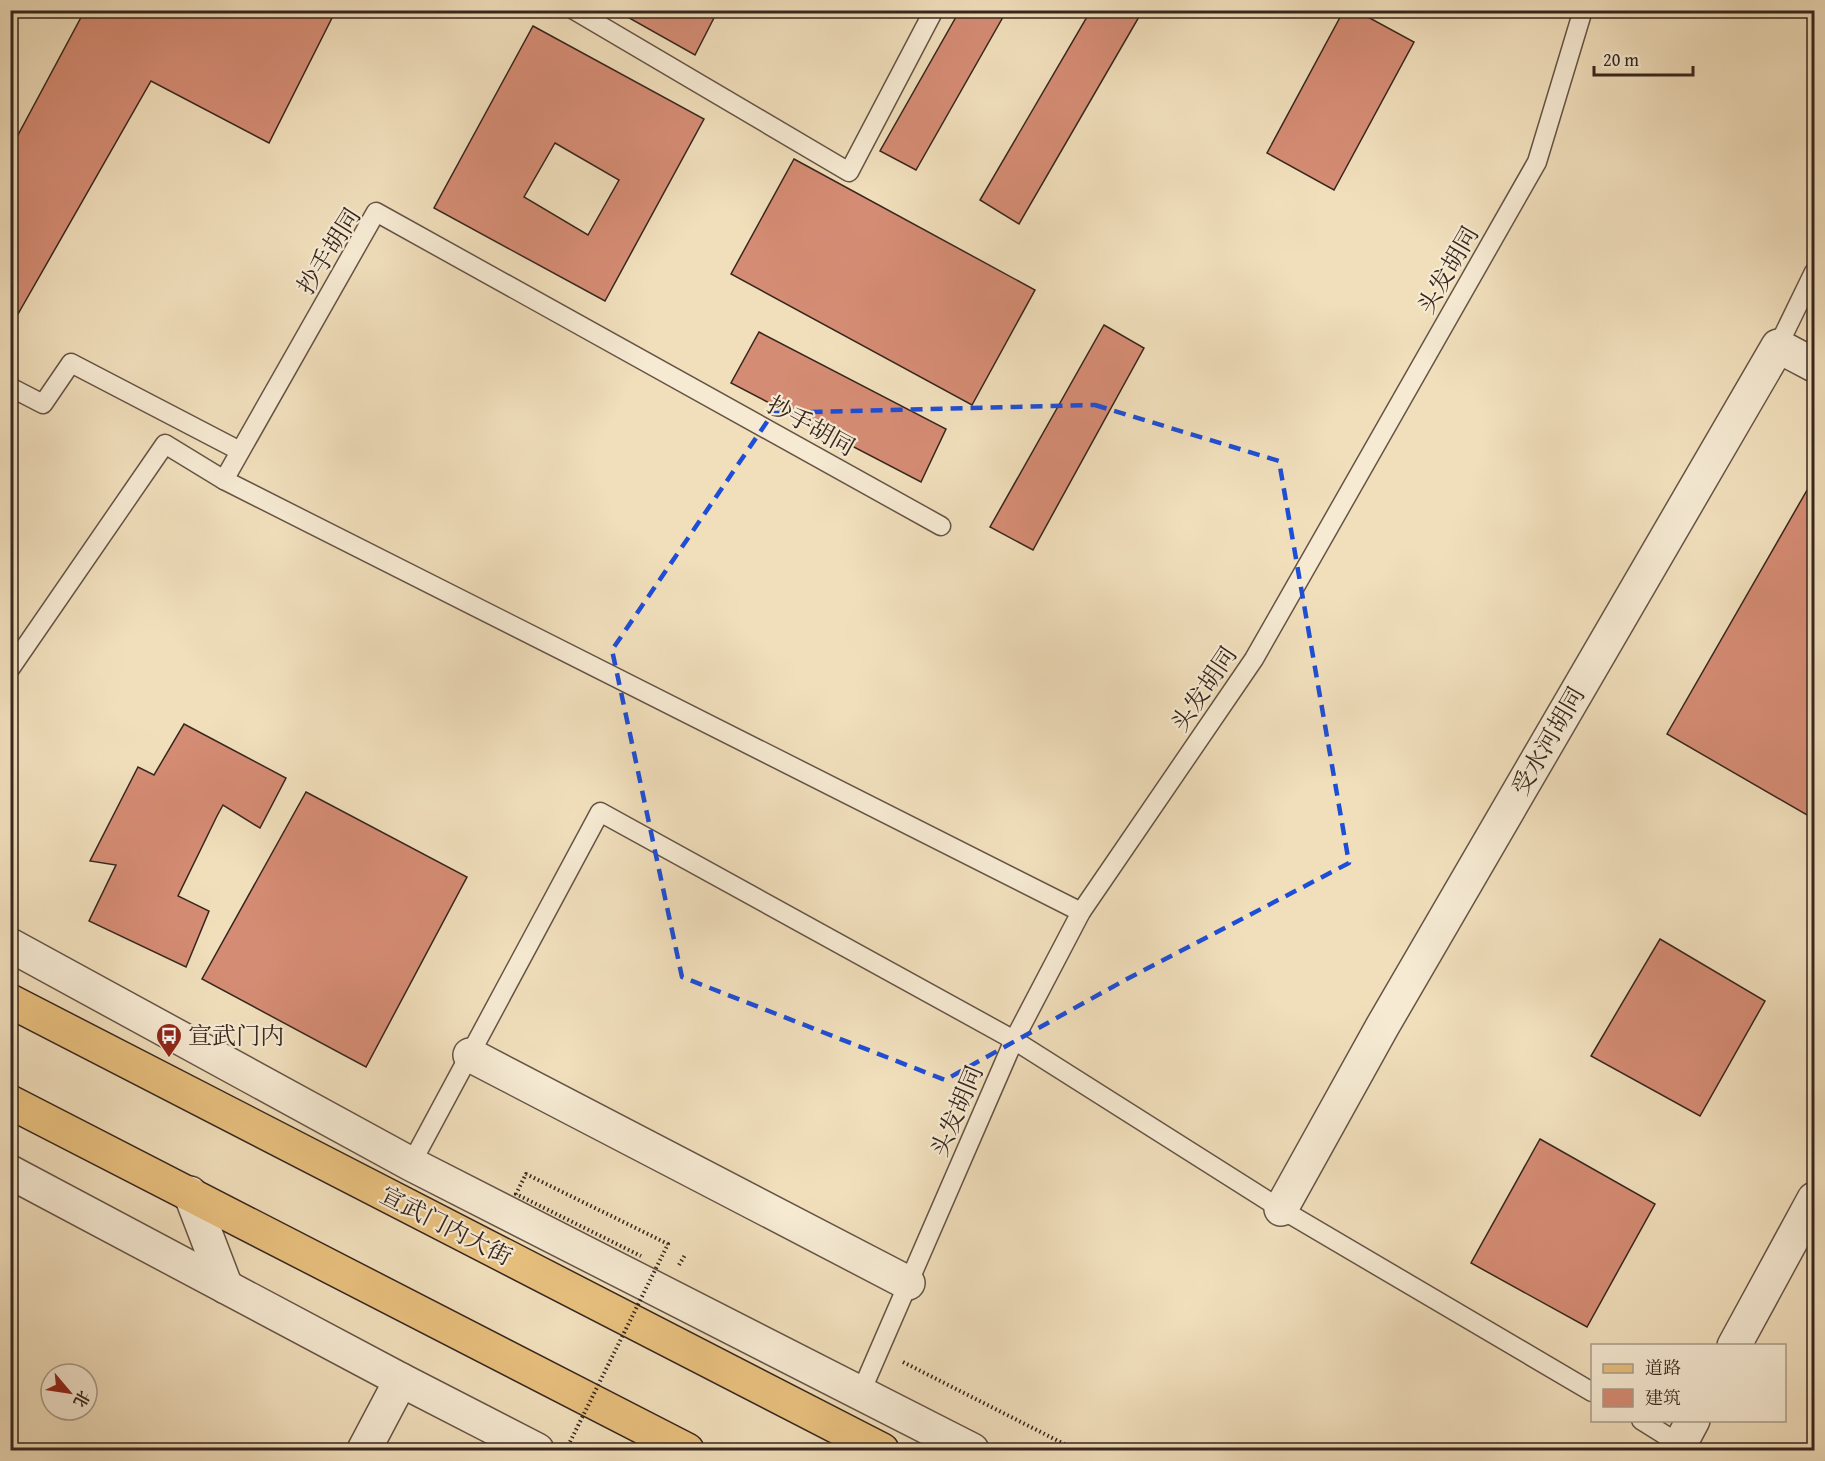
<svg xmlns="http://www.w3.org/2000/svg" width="1825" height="1461" font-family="'Gentium Book Plus','Noto Serif SC',serif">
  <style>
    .building { fill: #d58c74; stroke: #37261e; stroke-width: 1.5; fill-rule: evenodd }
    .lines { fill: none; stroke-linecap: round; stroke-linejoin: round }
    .service-casing { stroke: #665446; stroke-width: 21 }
    .minor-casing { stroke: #665446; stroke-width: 36 }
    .tertiary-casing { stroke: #665446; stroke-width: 36 }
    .primary-casing { stroke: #37261e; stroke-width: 36 }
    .path { stroke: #37261e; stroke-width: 4; stroke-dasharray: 1.5 3; stroke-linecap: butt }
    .service { stroke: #f6ead3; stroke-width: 18 }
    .minor { stroke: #f6ead3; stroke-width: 33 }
    .tertiary { stroke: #f6ead3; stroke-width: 33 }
    .primary { stroke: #e8c07e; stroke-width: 33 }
    .path-bridge { stroke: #37261e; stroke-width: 4; stroke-dasharray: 1.5 3; stroke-linecap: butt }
    .marked { fill: none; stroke: #1d4ed8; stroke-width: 4.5; stroke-dasharray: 12 8; stroke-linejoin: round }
    .labels { text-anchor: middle; stroke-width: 4.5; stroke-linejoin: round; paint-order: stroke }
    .street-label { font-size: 24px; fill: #37261e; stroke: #f6ead3 }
    .poi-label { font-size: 24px; fill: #37261e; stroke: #f6ead3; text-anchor: start }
  </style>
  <rect width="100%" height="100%" fill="#f1dfbc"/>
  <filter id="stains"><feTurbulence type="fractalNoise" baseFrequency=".00333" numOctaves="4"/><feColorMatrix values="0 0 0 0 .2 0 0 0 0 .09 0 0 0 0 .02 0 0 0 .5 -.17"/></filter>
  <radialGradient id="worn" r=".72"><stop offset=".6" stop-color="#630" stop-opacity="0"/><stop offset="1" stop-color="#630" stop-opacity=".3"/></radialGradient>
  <!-- building -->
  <g class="building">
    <path d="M85,10H336L269,143L151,81L10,328V150Z"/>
    <path d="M615,10H718L695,55Z"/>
    <path d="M960,10H1007L916,170L880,151Z"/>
    <path d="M1091,10H1143L1019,224L980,200Z"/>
    <path d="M1344,10H1355L1414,42L1334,190L1267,153Z"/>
    <path d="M533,26L704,119L605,301L434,208ZM555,143L619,180L588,235L524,197Z"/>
    <path d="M794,159L1035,290L972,405L731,274Z"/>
    <path d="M1104,325L1144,348L1033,550L990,527Z"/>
    <path d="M759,332L946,429L921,482L731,383Z"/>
    <path d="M1814,478V671L1809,680L1814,683V819L1667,734Z"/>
    <path d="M184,724L286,778L260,828L223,805L217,816L178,896L209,911L186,967L89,921L116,865L90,861L138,767L154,775Z"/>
    <path d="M306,792L467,877L366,1067L202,979Z"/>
    <path d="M1660,939L1765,1001L1700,1116L1591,1056Z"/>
    <path d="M1540,1139L1655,1204L1587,1327L1471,1263Z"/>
  </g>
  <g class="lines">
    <defs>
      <g id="service">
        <path d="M574,10L849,172L934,10"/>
        <path d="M1778,346L1814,272"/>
        <path d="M10,387L43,404L71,363L240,451"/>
        <path d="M224,480L1081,912"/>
        <path d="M10,669L165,444L224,480L376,212L941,526"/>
        <path d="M411,1164L600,812L1014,1040L1281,1209L1592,1392"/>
        <path d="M861,1392L1014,1040L1081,912L1254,659L1537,162L1583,10"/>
        <path d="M1641,1420L1665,1435"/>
      </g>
      <g id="minor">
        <path d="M470,1055L908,1283"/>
        <path d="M1281,1209L1382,1027L1778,346L1814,365"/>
        <path d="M1734,1346L1814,1199"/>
        <path d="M364,1450L401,1380"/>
        <path d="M1677,1450L1693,1420"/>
      </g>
      <g id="tertiary">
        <path d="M10,945L411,1164L972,1450"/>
        <path d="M10,1172L401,1380L537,1450"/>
        <path d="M190,1193L226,1287"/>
      </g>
      <g id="primary">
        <path d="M10,1001L882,1450"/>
        <path d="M10,1102L687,1450"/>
      </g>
    </defs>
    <!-- service casing -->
    <use href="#service" class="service-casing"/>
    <!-- minor casing -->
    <use href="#minor" class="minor-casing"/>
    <!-- tertiary casing -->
    <use href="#tertiary" class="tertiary-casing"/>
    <!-- primary casing -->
    <use href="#primary" class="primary-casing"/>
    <!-- path -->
    <g class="path">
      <path d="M679,1265L685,1255"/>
      <path d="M903,1362L1076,1450"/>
    </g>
    <!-- service -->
    <use href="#service" class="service"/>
    <!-- minor -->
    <use href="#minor" class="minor"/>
    <!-- tertiary -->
    <use href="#tertiary" class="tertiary"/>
    <!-- primary -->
    <use href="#primary" class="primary"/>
    <!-- path-bridge -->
    <path class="path-bridge" d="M566,1450L668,1244L526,1174L516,1194L641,1256"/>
  </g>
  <!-- marked area -->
  <path class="marked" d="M1095,405L1279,461L1349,863L1125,980L945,1080L682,977L612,650L773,413Z"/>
  <!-- icons -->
  <defs>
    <symbol id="bus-pin" viewBox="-11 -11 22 30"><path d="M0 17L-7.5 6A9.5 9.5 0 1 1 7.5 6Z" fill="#8f2418" stroke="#f6ead3"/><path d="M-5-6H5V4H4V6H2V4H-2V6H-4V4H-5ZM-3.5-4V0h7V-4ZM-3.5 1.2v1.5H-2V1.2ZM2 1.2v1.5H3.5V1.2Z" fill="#fff"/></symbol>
  </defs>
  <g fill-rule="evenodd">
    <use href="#bus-pin" x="154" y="1021" width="30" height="40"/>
  </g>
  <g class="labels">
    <!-- street labels -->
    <g class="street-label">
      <text transform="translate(329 251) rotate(-58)" y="8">抄手胡同</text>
      <text transform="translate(1448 270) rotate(-60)" y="8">头发胡同</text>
      <text transform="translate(811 426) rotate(29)" y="8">抄手胡同</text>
      <text transform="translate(1204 689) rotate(-56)" y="8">头发胡同</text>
      <text transform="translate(1548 741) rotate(-60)" y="8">受水河胡同</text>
      <text transform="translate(957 1111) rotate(-67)" y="8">头发胡同</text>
      <text transform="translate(446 1226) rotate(27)" y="8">宣武门内大街</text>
    </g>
    <!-- poi labels -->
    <g class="poi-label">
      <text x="188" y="1044">宣武门内</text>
    </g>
  </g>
  <!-- margin -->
  <rect width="1825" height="1461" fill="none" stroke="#f1dfbc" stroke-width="36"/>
  <rect x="12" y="12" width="1801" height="1437" fill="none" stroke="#37261e" stroke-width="3"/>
  <rect x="18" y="18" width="1789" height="1425" fill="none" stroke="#37261e" stroke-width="1.5"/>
  <!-- legend -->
  <rect x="1591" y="1344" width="195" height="78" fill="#f6ead3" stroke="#aa9c8b" stroke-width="1.5"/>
  <rect x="1603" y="1364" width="30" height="9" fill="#e8c07e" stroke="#aa9c8b" stroke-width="1.5"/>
  <text x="1645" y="1374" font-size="18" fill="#37261e">道路</text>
  <rect x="1603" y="1389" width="30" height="18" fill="#d58c74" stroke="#aa9c8b" stroke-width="1.5"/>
  <text x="1645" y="1404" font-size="18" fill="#37261e">建筑</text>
  <!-- north arrow -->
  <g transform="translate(69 1392) rotate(119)"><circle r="28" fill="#f6ead3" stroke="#aa9c8b" stroke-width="1.5"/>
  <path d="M0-4.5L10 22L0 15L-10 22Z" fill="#8f2418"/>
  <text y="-9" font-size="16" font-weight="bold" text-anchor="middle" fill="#37261e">北</text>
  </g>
  <!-- scale -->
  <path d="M1594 66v9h99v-9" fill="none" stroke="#37261e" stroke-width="3"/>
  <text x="1603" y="66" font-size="18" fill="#37261e" stroke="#f6ead3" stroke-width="4.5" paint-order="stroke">20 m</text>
  <rect width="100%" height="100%" filter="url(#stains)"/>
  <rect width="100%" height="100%" fill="url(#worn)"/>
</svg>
